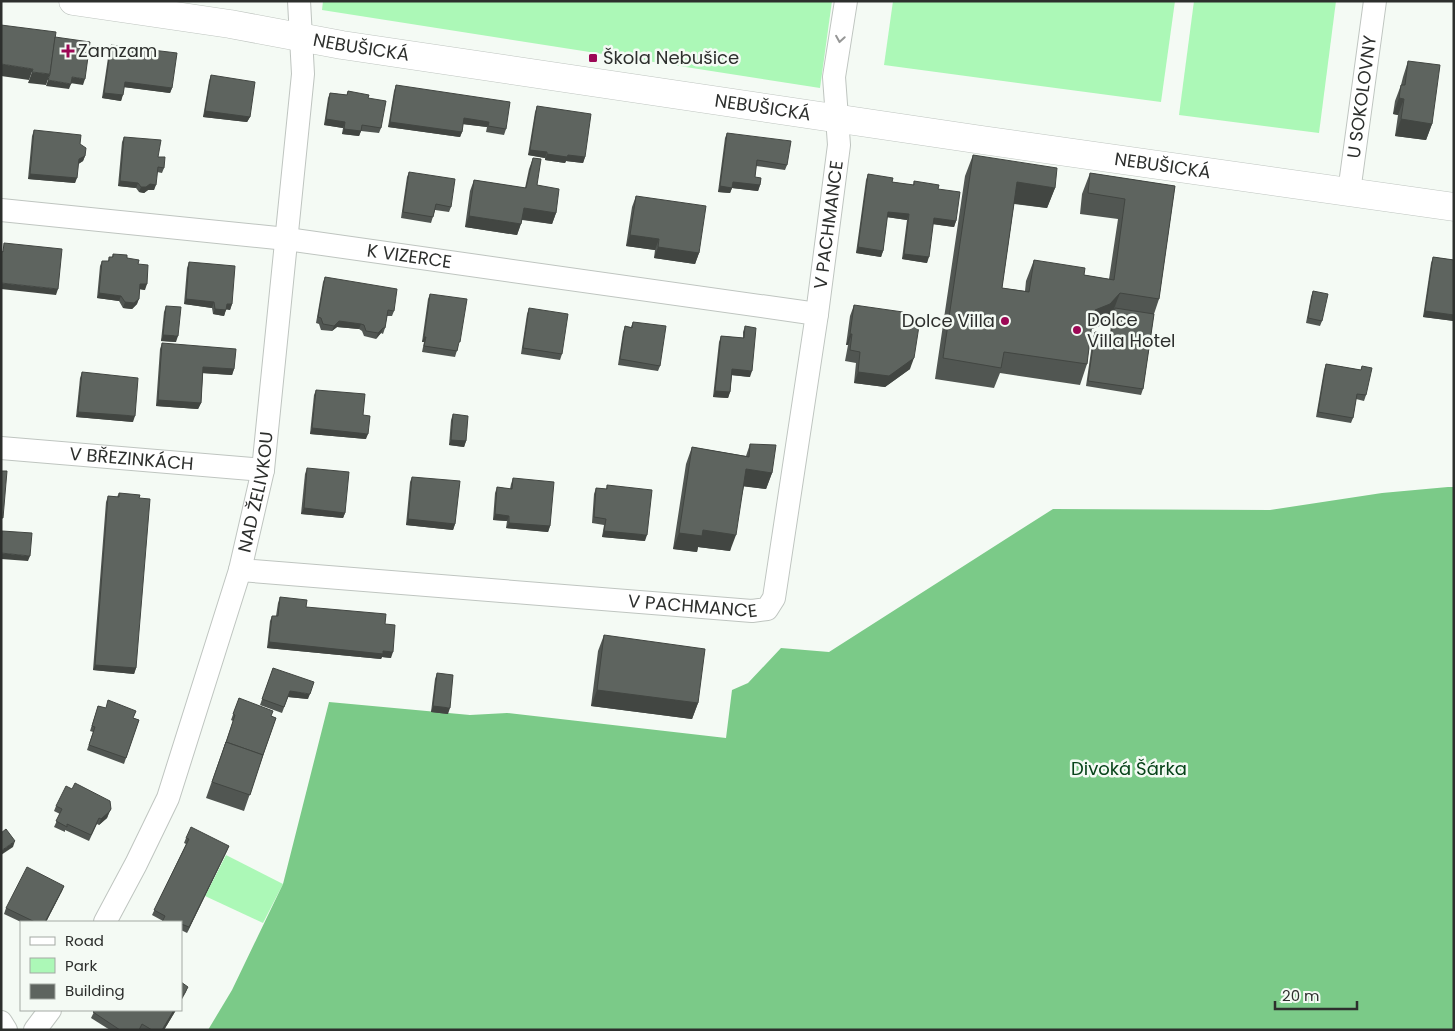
<svg xmlns="http://www.w3.org/2000/svg" width="1455" height="1031" font-family="Poppins,sans-serif">
  <style>
    .green { fill: #acf8b7 }
    .forest { fill: #7bca88 }
    .lines { fill: none; stroke-linecap: round; stroke-linejoin: round }
    .minor-casing { stroke: #bfc5c0; stroke-width: 24 }
    .tertiary-casing { stroke: #bfc5c0; stroke-width: 29 }
    .minor { stroke: #fff; stroke-width: 22 }
    .tertiary { stroke: #fff; stroke-width: 28 }
    .wall { fill: #515652 }
    .shaded-wall { fill: #424642 }
    .building { fill: #5e645f; stroke: #424642 }
    .oneway { stroke: #969796 }
    .poi-dot { fill: #9c0855; stroke: #f4faf4; stroke-width: 2 }
    .labels { text-anchor: middle; stroke-width: 5; stroke-linejoin: round; paint-order: stroke }
    .street-label { font-size: 18px; fill: #2d2f2d; stroke: #f4faf4 }
    .poi-label { font-size: 18px; fill: #2d2f2d; stroke: #f4faf4; text-anchor: start }
    .park-label { font-size: 18px; fill: #074319; stroke: #f4faf4 }
  </style>
  <rect width="100%" height="100%" fill="#f4faf4"/>
  <!-- green -->
  <g class="green">
    <path d="M323,1H832L820,88L322,10Z"/>
    <path d="M893,1H1175L1161,102L884,65Z"/>
    <path d="M1194,1H1336L1319,133L1179,115Z"/>
    <path d="M226,855L283,884L263,923L205,896Z"/>
  </g>
  <!-- forest -->
  <path class="forest" d="M1448,487H1454V1030H208L232,990L283,884L329,702L470,715L507,713L726,738L732,690L748,683L781,648L829,652L1053,509L1270,510L1382,493Z"/>
  <g class="lines">
    <defs>
      <g id="minor">
        <path id="s1" d="M1349,192L1375,1"/>
        <path id="s2" d="M1,210L287,239L817,314"/>
        <path id="s3" d="M1,448L263,470"/>
        <path id="s4" d="M240,570L752,611L767,609L774,598L817,314L839,145L834,77L846,1"/>
        <path id="s5" d="M105,922L136,864L168,798L240,570L263,470L303,74L299,1"/>
        <path d="M1,1022L6,1030"/>
        <path d="M35,1030L50,1010"/>
      </g>
      <g id="tertiary">
        <path id="s6" d="M73,1L230,24L342,45L982,140L1454,207"/>
      </g>
    </defs>
    <!-- minor casing -->
    <use href="#minor" class="minor-casing"/>
    <!-- tertiary casing -->
    <use href="#tertiary" class="tertiary-casing"/>
    <!-- minor -->
    <use href="#minor" class="minor"/>
    <!-- tertiary -->
    <use href="#tertiary" class="tertiary"/>
  </g>
  <!-- wall -->
  <g class="wall">
    <path d="M111,45L172,88L170,93L124,87L121,101L102,98L109,51Z"/>
    <path d="M1408,61L1432,124L1426,140L1395,136L1398,115L1393,114L1395,101L1401,85L1403,77Z"/>
    <path d="M211,75L250,117L247,122L203,117L209,81Z"/>
    <path d="M396,85L506,129L504,135L486,132L487,127L463,124L462,132L460,137L388,127L394,91Z"/>
    <path d="M348,91L368,98L381,128L379,133L361,131L359,136L342,134L343,128L324,125L328,98L330,93L347,95Z"/>
    <path d="M537,106L585,157L583,163L566,161L565,163L545,160V158L528,155L535,112Z"/>
    <path d="M34,130L80,144L85,156L83,161L78,164L75,183L28,179L32,136Z"/>
    <path d="M727,133L787,165L785,170L756,166L755,177L760,185L758,191L732,188L730,193L718,192L725,138Z"/>
    <path d="M124,137L158,157L164,168L162,173L157,172L154,190H148L144,193L139,192L136,188L118,186L122,142Z"/>
    <path d="M973,155L1055,188L1047,208L1014,204L1002,288L1025,291L1026,281L1034,260L1084,275L1109,279L1118,219L1080,214L1082,194L1090,173L1175,186L1159,299L1154,314L1143,389L1141,395L1086,386L1093,337L1095,332L1110,334L1112,314L1102,325L1091,329L1087,364L1080,385L1000,373L994,388L935,379L965,176Z"/>
    <path d="M533,158L537,185L556,213L552,224L522,220L517,235L465,227L470,191L474,180L525,188L529,169Z"/>
    <path d="M409,172L451,207L449,212L435,210L431,223L401,218L407,177Z"/>
    <path d="M868,174L892,182L913,185L914,181L938,189L956,221L954,227L933,224L927,263L902,259L907,220L887,217L883,251L881,257L856,253L866,180Z"/>
    <path d="M636,196L699,253L695,264L654,258L655,250L626,246L632,207Z"/>
    <path d="M113,254L127,258L138,264L145,290L140,289L137,304L132,309L123,308L119,301L97,298L100,266L102,261H108L109,257H112Z"/>
    <path d="M1433,257L1454,260V321L1423,317L1431,263Z"/>
    <path d="M189,262L232,304L230,310L226,309L224,316L213,314L212,308L184,304L187,268Z"/>
    <path d="M325,277L394,311L392,316H387L385,328L383,334L381,333L376,339L364,336L362,331L359,329L337,327L332,331L321,330L319,324L316,323L323,282Z"/>
    <path d="M1313,291L1322,321L1320,326L1306,323L1311,297Z"/>
    <path d="M430,294L458,347L455,357L422,352L424,342H422L428,299Z"/>
    <path d="M854,305L901,324L910,369L885,387L854,383L856,363L845,361L848,345H846L850,316Z"/>
    <path d="M166,306L176,342L161,341L164,312Z"/>
    <path d="M529,308L562,354L560,360L521,354L527,314Z"/>
    <path d="M633,322L660,366L658,371L618,365L623,332L625,326L631,327Z"/>
    <path d="M745,326L750,377L732,375L730,392L728,398L713,397L719,342L721,336L743,338V332Z"/>
    <path d="M162,343L234,369L232,375L203,373L201,403L198,409L156,406L160,349Z"/>
    <path d="M1326,364L1361,370L1362,366L1366,395L1364,401L1356,399L1353,418L1351,423L1316,417L1324,370Z"/>
    <path d="M82,372L133,422L76,417L80,378Z"/>
    <path d="M316,390L363,415L366,439L310,434L314,395Z"/>
    <path d="M453,414L466,441L464,447L449,445L451,420Z"/>
    <path d="M750,444L772,473L766,489L744,486L730,551L698,547L697,552L673,549L686,464L692,447L746,456Z"/>
    <path d="M307,468L345,513L343,518L301,514L305,474Z"/>
    <path d="M412,477L455,524L453,530L406,525L410,482Z"/>
    <path d="M513,478L550,526L548,532L506,528L507,521L493,520L495,493L497,487L510,489L511,484Z"/>
    <path d="M607,485L645,541L602,537L604,525L592,523L594,494L596,488L606,489Z"/>
    <path d="M119,493L139,498L136,668L134,674L93,670L106,502L108,496L117,497Z"/>
    <path d="M280,597L306,607L385,624L391,658L382,657L381,659L267,648L270,621L272,616H276L278,603Z"/>
    <path d="M604,635L698,703L692,719L591,706L598,651Z"/>
    <path d="M273,668L308,699L288,697L282,713L260,705Z"/>
    <path d="M437,673L448,714L431,712L435,679Z"/>
    <path d="M239,698L271,716L276,718L244,811L206,798L233,721L231,720Z"/>
    <path d="M98,706L139,720L124,764L87,750L93,732L90,731Z"/>
    <path d="M56,806L111,809L107,818L99,825L97,824L89,841L65,830V832L54,827L60,814L54,811Z"/>
    <path d="M186,838L229,846L187,933L181,930V922L163,921L152,915L186,844L184,843Z"/>
    <path d="M64,886L62,891L46,922H21L4,914L6,908Z"/>
    <path d="M95,1010H176L164,1030H110L91,1018Z"/>
  </g>
  <!-- shaded-wall -->
  <g class="shaded-wall">
    <path d="M1,64L33,69L29,80L1,76Z"/>
    <path d="M32,72L50,74L46,85L28,83Z"/>
    <path d="M72,77L85,79L83,85L70,83Z"/>
    <path d="M48,80L71,84L69,89L46,86Z"/>
    <path d="M125,82L172,88L170,93L123,87Z"/>
    <path d="M104,93L123,95L121,101L102,98Z"/>
    <path d="M1399,98L1404,99L1398,115L1393,114Z"/>
    <path d="M205,111L250,117L247,122L203,117Z"/>
    <path d="M464,118L489,122L487,127L462,124Z"/>
    <path d="M326,119L345,122L343,128L324,125Z"/>
    <path d="M1401,119L1432,124L1426,140L1395,136Z"/>
    <path d="M390,122L462,132L460,137L388,127Z"/>
    <path d="M344,129L361,131L359,136L342,134Z"/>
    <path d="M530,150L547,152L545,158L528,155Z"/>
    <path d="M547,154L568,155L585,157L583,163L566,161L565,163L545,160Z"/>
    <path d="M85,156L83,161L77,165L79,159Z"/>
    <path d="M30,174L77,178L75,183L28,179Z"/>
    <path d="M120,181L138,183L136,188L118,186Z"/>
    <path d="M733,182L760,185L758,191L732,188L730,193L718,192L720,186Z"/>
    <path d="M1017,182L1055,188L1047,208L1010,203Z"/>
    <path d="M150,184L156,185L154,190H148L144,193L139,192L141,187Z"/>
    <path d="M524,208L556,213L552,224L519,219Z"/>
    <path d="M888,212L909,214L907,220L886,217Z"/>
    <path d="M469,216L521,224L517,235L465,227Z"/>
    <path d="M934,218L956,221L954,227L932,224Z"/>
    <path d="M630,235L659,239L655,250L626,246Z"/>
    <path d="M658,247L699,253L695,264L654,258Z"/>
    <path d="M858,247L883,251L881,257L856,253Z"/>
    <path d="M904,254L929,257L927,263L902,259Z"/>
    <path d="M1,283L58,289L56,295L1,289Z"/>
    <path d="M140,284H147L145,290L138,289Z"/>
    <path d="M99,293L121,296L119,301L97,298Z"/>
    <path d="M1120,293L1112,314L1102,325L1087,331L1095,310Z"/>
    <path d="M139,299L137,304L132,309L123,308L125,302Z"/>
    <path d="M186,299L214,302L212,308L184,304Z"/>
    <path d="M227,304H232L230,310L225,309Z"/>
    <path d="M215,309L226,310L224,316L213,314Z"/>
    <path d="M1425,311L1454,315V321L1423,317Z"/>
    <path d="M339,321L361,324L359,329L337,327L332,331L334,326Z"/>
    <path d="M383,328L381,333L376,339L378,333Z"/>
    <path d="M850,334H852L848,345H846Z"/>
    <path d="M163,335L178,336L176,342L161,341Z"/>
    <path d="M424,337H426L424,342H422Z"/>
    <path d="M914,358L910,369L885,387L854,383L858,372Z"/>
    <path d="M203,367L234,369L232,375L201,373Z"/>
    <path d="M732,369L752,371L750,377L730,375Z"/>
    <path d="M715,391L730,392L728,398L713,397Z"/>
    <path d="M158,400L201,403L198,409L156,406Z"/>
    <path d="M78,412L135,416L133,422L76,417Z"/>
    <path d="M312,428L368,434L366,439L310,434Z"/>
    <path d="M451,440L466,441L464,447L449,445Z"/>
    <path d="M746,469L772,473L766,489L740,486Z"/>
    <path d="M304,508L345,513L343,518L301,514Z"/>
    <path d="M495,514L509,516L507,521L493,520Z"/>
    <path d="M408,519L455,524L453,530L406,525Z"/>
    <path d="M509,523L550,526L548,532L506,528Z"/>
    <path d="M703,530L736,535L730,551L698,547L697,552L673,549L679,533Z"/>
    <path d="M604,531L647,535L645,541L602,537Z"/>
    <path d="M1,553L30,556L28,561L1,559Z"/>
    <path d="M269,642L393,652L391,658L382,657L381,659L267,648Z"/>
    <path d="M95,665L136,668L134,674L93,670Z"/>
    <path d="M597,690L698,703L692,719L591,706Z"/>
    <path d="M290,691L310,694L308,699L288,697Z"/>
    <path d="M433,706L450,708L448,714L431,712Z"/>
    <path d="M109,812L107,818L99,825L101,819Z"/>
    <path d="M15,841L13,847L1,855V851Z"/>
    <path d="M229,846L227,851L187,933L189,927Z"/>
    <path d="M64,886L62,891L46,922H45Z"/>
    <path d="M188,987L186,992L181,1001V999Z"/>
    <path d="M174,1010H176L164,1030H162Z"/>
  </g>
  <!-- building -->
  <g class="building">
    <path d="M1,25L56,32L50,74L32,72L33,69L1,64Z"/>
    <path d="M55,37L90,42L85,79L72,77L71,84L48,80L50,74Z"/>
    <path d="M111,45L177,53L172,88L125,82L123,95L104,93Z"/>
    <path d="M1408,61L1440,65L1432,124L1401,119L1404,99L1399,98L1401,85H1405Z"/>
    <path d="M211,75L255,82L250,117L205,111Z"/>
    <path d="M396,85L510,102L506,129L488,126L489,122L464,118L462,132L390,122Z"/>
    <path d="M348,91L369,95L368,98L386,101L381,128L362,125L361,131L344,129L345,122L326,119L330,93L347,95Z"/>
    <path d="M537,106L591,114L585,157L568,155L567,157L547,154V152L530,150Z"/>
    <path d="M34,130L81,135L80,144L86,148L85,156L79,159L77,178L30,174Z"/>
    <path d="M727,133L791,141L787,165L757,160L755,177L761,178L760,185L733,182L732,188L720,186Z"/>
    <path d="M124,137L161,140L158,157H165L164,168L158,167L156,185L150,184L146,187H141L138,183L120,181Z"/>
    <path d="M973,155L1057,168L1055,188L1017,182L1002,288L1029,292L1034,260L1085,268L1084,275L1114,280L1125,199L1088,193L1090,173L1175,186L1159,299L1120,293L1110,304L1095,310L1092,323L1087,364L1004,352L1001,368L943,358Z"/>
    <path d="M533,158L541,159L537,185L559,189L556,213L524,208L521,224L469,216L474,180L526,188Z"/>
    <path d="M409,172L455,179L451,207L436,204L433,217L403,212Z"/>
    <path d="M868,174L893,178L892,182L914,185V181L939,185L938,189L960,192L956,221L934,218L929,257L904,254L909,214L888,212L883,251L858,247Z"/>
    <path d="M636,196L706,206L699,253L658,247L659,239L630,235Z"/>
    <path d="M4,243L62,249L58,289L1,283V251L3,252Z"/>
    <path d="M113,254L127,255V258L139,260L138,264L148,265L147,284H140L139,299L134,303L125,302L121,296L99,293L102,261H109V257H113Z"/>
    <path d="M1433,257L1454,260V315L1425,311Z"/>
    <path d="M189,262L235,266L232,304H227L226,310L215,309L214,302L186,299Z"/>
    <path d="M325,277L397,289L394,311L388,310L385,328H383L378,333L366,331L364,325L361,324L339,321L334,326L323,324L321,318L318,317Z"/>
    <path d="M1313,291L1328,294L1322,321L1308,318Z"/>
    <path d="M430,294L467,299L460,342H459L457,351L424,346L426,337H424Z"/>
    <path d="M854,305L903,312L901,324L919,326L914,358L889,376L858,372L860,352L850,350L852,334H850Z"/>
    <path d="M166,306L181,307L178,336L163,335Z"/>
    <path d="M529,308L568,314L562,354L523,348Z"/>
    <path d="M1115,308L1154,314L1143,389L1088,381L1095,332L1111,335Z"/>
    <path d="M633,322L666,326L660,366L620,359L625,326L632,328Z"/>
    <path d="M745,326L756,328L752,371L732,369L730,392L715,391L721,336L744,338Z"/>
    <path d="M162,343L236,349L234,369L203,367L201,403L158,400Z"/>
    <path d="M1326,364L1361,370L1362,366L1372,368L1366,395L1357,394L1353,418L1318,412Z"/>
    <path d="M82,372L138,378L135,416L78,412Z"/>
    <path d="M316,390L365,394L363,415L370,416L368,434L312,428Z"/>
    <path d="M453,414L468,416L466,441L451,440Z"/>
    <path d="M750,444L776,445L772,473L746,469L736,535L703,530L702,536L679,533L692,447L749,457Z"/>
    <path d="M307,468L349,472L345,513L304,508Z"/>
    <path d="M1,471H7L3,518H1Z"/>
    <path d="M412,477L460,481L455,524L408,519Z"/>
    <path d="M513,478L554,482L550,526L509,523V516L495,514L497,487L512,489Z"/>
    <path d="M607,485L652,490L647,535L604,531L606,519L594,517L596,488L607,489Z"/>
    <path d="M119,493L140,495L139,498L150,499L136,668L95,665L108,496L119,497Z"/>
    <path d="M2,531L32,533L30,556L1,553Z"/>
    <path d="M280,597L307,600L306,607L386,614L385,624L395,625L393,652L383,651V654L269,642L272,616H278Z"/>
    <path d="M604,635L705,649L698,703L597,690Z"/>
    <path d="M273,668L314,682L310,694L290,691L284,707L262,699Z"/>
    <path d="M437,673L453,675L450,708L433,706Z"/>
    <path d="M239,698L273,711L271,716L276,718L263,755L226,742L223,752L235,715L233,714Z"/>
    <path d="M108,700L136,711L133,718L139,720L126,758L89,745L95,727L92,726L98,706L106,708Z"/>
    <path d="M226,742L263,755L250,795L212,782Z"/>
    <path d="M75,783L110,801L111,809L109,812L101,819L99,818L91,835L67,824V827L56,821L62,809L56,806L66,786L72,789Z"/>
    <path d="M191,827L229,846L189,927L181,924V922H162L165,916L154,910L189,839L186,838Z"/>
    <path d="M6,829L15,841L1,851V833Z"/>
    <path d="M27,867L64,886L45,922H35L6,908Z"/>
    <path d="M181,982L188,987L181,999Z"/>
    <path d="M95,1010H174L162,1030H152L142,1024L139,1030H120L93,1012Z"/>
  </g>
  <!-- one-way arrows -->
  <defs><path id="oneway-chevron" d="M-2-3.5L2.5 0L-2 3.5" fill="none" stroke-width="1.6" stroke-linecap="round" stroke-linejoin="round" transform="scale(1.25)"/></defs>
  <use class="oneway" href="#oneway-chevron" transform="translate(840 39) rotate(99)"/>
  <!-- markers -->
  <g class="poi-dot">
    <path d="M65.5 43.5h5v5h5v5h-5v5h-5v-5h-5v-5h5z"/>
    <rect x="588" y="53" width="10" height="10" rx="2.5"/>
    <circle cx="1005" cy="321" r="5"/>
    <circle cx="1077" cy="330" r="5"/>
  </g>
  <g class="labels">
    <!-- street labels -->
    <g class="street-label">
      <text dy="6" stroke="none"><textPath href="#s6" startOffset="292">NEBUŠICKÁ</textPath></text>
      <text dy="6" stroke="none"><textPath href="#s1" startOffset="96">U SOKOLOVNY</textPath></text>
      <text dy="6" stroke="none"><textPath href="#s6" startOffset="698">NEBUŠICKÁ</textPath></text>
      <text dy="6" stroke="none"><textPath href="#s6" startOffset="1102">NEBUŠICKÁ</textPath></text>
      <text dy="6" stroke="none"><textPath href="#s4" startOffset="919">V PACHMANCE</textPath></text>
      <text dy="6" stroke="none"><textPath href="#s2" startOffset="411">K VIZERCE</textPath></text>
      <text dy="6" stroke="none"><textPath href="#s3" startOffset="131">V BŘEZINKÁCH</textPath></text>
      <text dy="6" stroke="none"><textPath href="#s5" startOffset="458">NAD ŽELIVKOU</textPath></text>
      <text dy="6" stroke="none"><textPath href="#s4" startOffset="454">V PACHMANCE</textPath></text>
    </g>
    <!-- poi labels -->
    <g class="poi-label">
      <text x="78" y="57">Zamzam</text>
      <text x="603" y="64">Škola Nebušice</text>
      <text x="1087" y="326">Dolce<tspan x="1087" dy="21">Villa Hotel</tspan></text>
      <text x="995" y="327" text-anchor="end">Dolce Villa</text>
    </g>
    <!-- park labels -->
    <g class="park-label">
      <text x="1129" y="775">Divoká Šárka</text>
    </g>
  </g>
  <!-- border -->
  <rect width="1455" height="1031" fill="none" stroke="#2d2f2d" stroke-width="5"/>
  <!-- legend -->
  <rect x="20" y="921" width="162" height="90" fill="#f4faf4" stroke="#a4a9a4"/>
  <rect x="30" y="937" width="25" height="8" fill="#ffffff" stroke="#a4a9a4"/>
  <text x="65" y="946" font-size="15" fill="#2d2f2d">Road</text>
  <rect x="30" y="958" width="25" height="15" fill="#acf8b7" stroke="#a4a9a4"/>
  <text x="65" y="971" font-size="15" fill="#2d2f2d">Park</text>
  <rect x="30" y="984" width="25" height="15" fill="#5e645f" stroke="#a4a9a4"/>
  <text x="65" y="996" font-size="15" fill="#2d2f2d">Building</text>
  <!-- scale -->
  <path d="M1275 1001v8h82v-8" fill="none" stroke="#2d2f2d" stroke-width="2.5"/>
  <text x="1282" y="1001" font-size="15" fill="#2d2f2d" stroke="#f4faf4" stroke-width="4" paint-order="stroke">20 m</text>
</svg>
